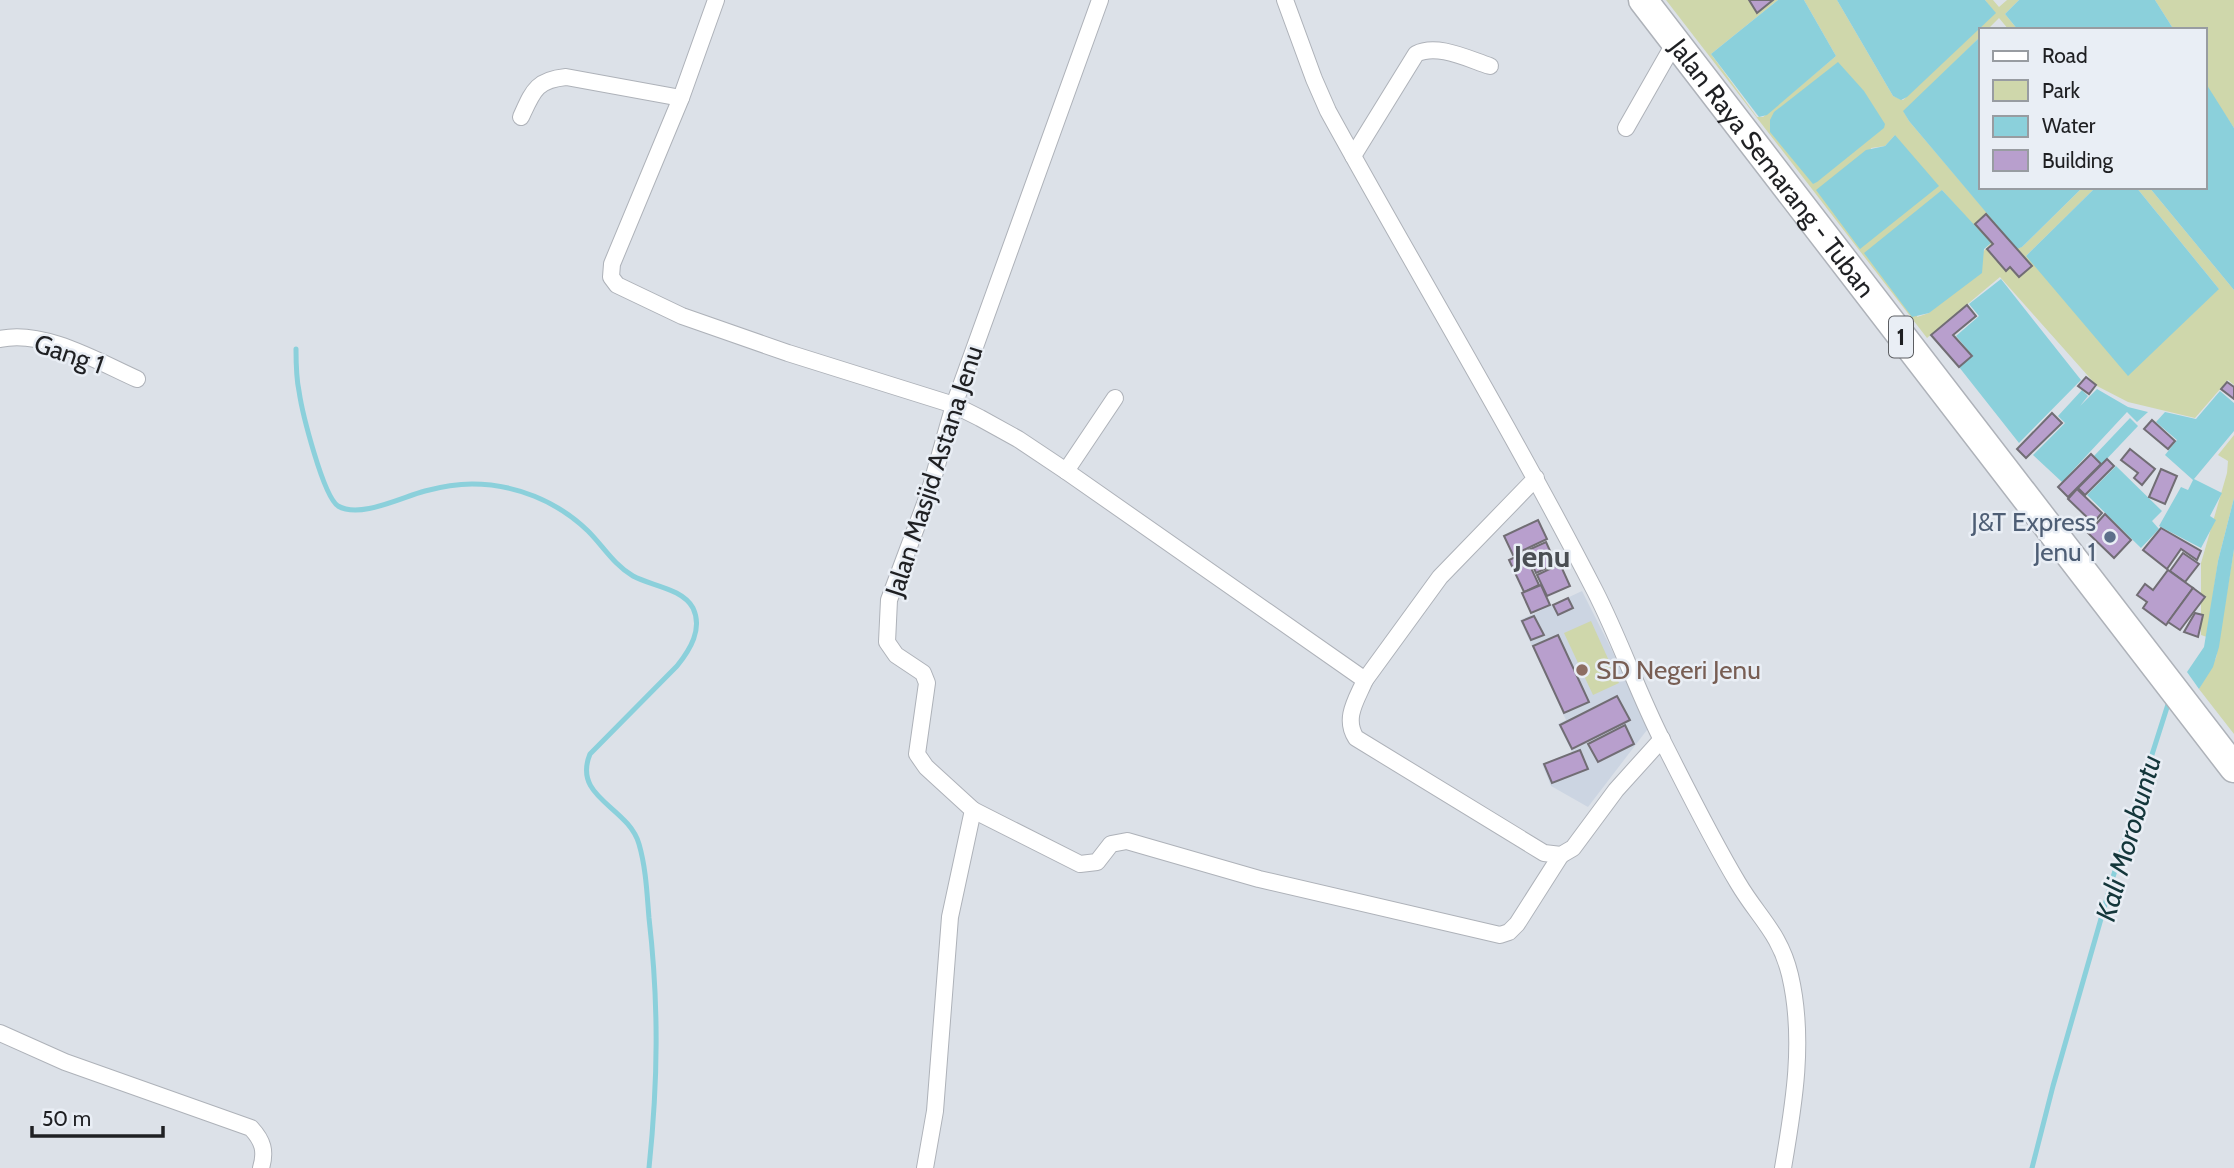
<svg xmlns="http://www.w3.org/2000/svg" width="2234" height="1168" font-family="Cabin,sans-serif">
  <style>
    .built { fill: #ccd5e2 }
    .green { fill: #cfd7ab; fill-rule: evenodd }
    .water { fill: #8bd0db }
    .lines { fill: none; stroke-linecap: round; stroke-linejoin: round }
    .stream { stroke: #8bd0db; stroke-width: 5 }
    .building { fill: #b89fcd; stroke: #716d74; stroke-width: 2 }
    .street-casing { stroke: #aeb2b9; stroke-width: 18 }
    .highway-casing { stroke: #aeb2b9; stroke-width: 31 }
    .street { stroke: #fff; stroke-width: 16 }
    .highway { stroke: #fff; stroke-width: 28 }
    .service-dot { fill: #5c6f8a; stroke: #e9eef5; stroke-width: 2.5 }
    .education-dot { fill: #8d6e63; stroke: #e9eef5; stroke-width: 2.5 }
    .labels { text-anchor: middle; stroke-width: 5; stroke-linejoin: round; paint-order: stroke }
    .shield { fill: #e9eef5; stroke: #5c5e62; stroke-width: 2 }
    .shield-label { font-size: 24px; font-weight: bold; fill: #1f2023 }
    .street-label { font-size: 26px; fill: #1f2023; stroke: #e9eef5 }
    .service-label { font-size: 26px; fill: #4e5e75; stroke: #e9eef5; text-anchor: end }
    .education-label { font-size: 26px; fill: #785e54; stroke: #e9eef5; text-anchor: start }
    .water-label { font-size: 28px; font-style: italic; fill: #13363a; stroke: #e9eef5 }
    .quarter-label { font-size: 30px; font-weight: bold; fill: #4a4e53; stroke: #e9eef5 }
  </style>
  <rect width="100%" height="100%" fill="#dce1e8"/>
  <!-- built -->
  <path class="built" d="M1582,591L1650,726L1588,807L1551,786L1542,764L1572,752L1558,724L1566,720L1520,620Z"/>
  <!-- green -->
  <g class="green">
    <path d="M1666,0H1778L1711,54L1757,117H1763L1836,56L1804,0H1837L1893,96L1903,100L1995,13L1985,0H1993L1999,7L2007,0H2019L2005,14L2018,30H2009L1999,18L1987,30H1980V37L1904,112L1909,121L2017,248L2022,247L2083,187H2096L2026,256L2219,289L2136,187H2149L2234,290V385L2228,380L2195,418L2128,402L2097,386L2000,277L1927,338ZM1895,135L1860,248L1871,148L1885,146ZM1942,190L1990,244L1929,313L1917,317Z"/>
    <path d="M2155,0H2234V128L2204,83V30H2174Z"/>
    <path d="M2234,435V498L2218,561L2207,637L2201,635V563L2227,473L2228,461L2218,455Z"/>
    <path d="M2234,549V734L2199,689L2216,658Z"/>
    <path d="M1591,621L1619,683L1593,695L1564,633Z"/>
  </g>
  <!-- water -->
  <g class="water">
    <path d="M1778,0H1804L1836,56L1767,115L1759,117L1711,54Z"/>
    <path d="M1837,0H1985L1996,13L1907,97L1901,100L1893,96Z"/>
    <path d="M2019,0H2155L2174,30H2018L2005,14Z"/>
    <path d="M1980,37V187H2083L2022,247L2017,249L1909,121L1903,111Z"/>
    <path d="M1838,62L1864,91L1885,124L1884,128L1817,182L1813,184L1770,132V120L1774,112Z"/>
    <path d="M2205,82L2234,128V290L2149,187H2204Z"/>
    <path d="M1895,135L1939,186L1860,249L1816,190L1866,150L1885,146Z"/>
    <path d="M2096,187H2136L2219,289L2128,376L2026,256Z"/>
    <path d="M1942,190L1991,243L1984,249L1982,273L1929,313L1912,317L1864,253Z"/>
    <path d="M2001,279L2081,380L2019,443L1959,367L1973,356L1956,336L1979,316L1969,304Z"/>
    <path d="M2097,389L2128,407L2148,412L2137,422L2127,412L2062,482L2033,455L2065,423L2058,416L2082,390L2088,396L2080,406Z"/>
    <path d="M2220,391L2234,403V431L2194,479L2222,493L2210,516L2216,520L2201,548L2159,526L2181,487L2188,490L2193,480L2165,455L2177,440L2156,422L2165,412L2196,419Z"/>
    <path d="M2130,418L2138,426L2102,464L2094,456Z"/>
    <path d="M2116,466L2162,511L2152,521L2159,529L2141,548L2087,495Z"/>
    <path d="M2234,498V549L2219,647L2213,667L2199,689L2187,672L2204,647L2218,561Z"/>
  </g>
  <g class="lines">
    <!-- stream -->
    <g class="stream">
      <path d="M296,349C296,363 296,377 299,391C302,412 323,496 338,506C360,519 402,497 425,491C440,487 456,484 472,484C515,484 557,501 588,531C603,546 614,565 633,576C651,586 682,588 693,608C703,629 690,650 677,666L590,754C572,798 628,806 639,844C646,868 647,894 649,918C659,1005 658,1081 649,1168"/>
      <path d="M2032,1168L2053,1086L2113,877L2170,698"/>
    </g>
  </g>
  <!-- building -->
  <g class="building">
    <path d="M1749,0H1773L1757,13Z"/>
    <path d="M1986,214L2032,266L2019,277L2010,267L2006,271L1987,249L1993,244L1975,224Z"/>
    <path d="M1967,305L1976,316L1953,335L1972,356L1959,367L1931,335Z"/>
    <path d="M2086,377L2096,385L2089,394L2078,386Z"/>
    <path d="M2227,382L2234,387V399L2221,389Z"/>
    <path d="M2052,413L2062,423L2026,458L2017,449Z"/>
    <path d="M2152,420L2175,441L2168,449L2144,429Z"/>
    <path d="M2130,449L2155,469L2142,485L2134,478L2138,473L2121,460Z"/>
    <path d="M2091,454L2101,464L2068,497L2058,487Z"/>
    <path d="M2107,459L2114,466L2085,495L2078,488Z"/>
    <path d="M2161,469L2177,476L2165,504L2149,497Z"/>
    <path d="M2077,489L2102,513L2093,523L2068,499Z"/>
    <path d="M2105,514L2131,540L2114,558L2088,533Z"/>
    <path d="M1538,520L1547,539L1513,555L1504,536Z"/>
    <path d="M2161,528L2201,551L2197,560L2181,549L2167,569L2143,550Z"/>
    <path d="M1546,542L1556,564L1536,573L1526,551Z"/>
    <path d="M1524,553L1539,585L1524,592L1509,560Z"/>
    <path d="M2183,553L2199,564L2185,582L2170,571Z"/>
    <path d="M1560,564L1570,586L1547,596L1537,575Z"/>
    <path d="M2168,570L2193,588L2166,625L2143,608L2147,602L2137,595L2145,584L2153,590Z"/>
    <path d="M1541,585L1550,605L1531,613L1522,593Z"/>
    <path d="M2193,588L2205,597L2180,630L2168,622Z"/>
    <path d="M1568,598L1573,608L1558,615L1553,605Z"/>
    <path d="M2195,613L2203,615L2198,637L2184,632Z"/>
    <path d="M1534,616L1544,635L1531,640L1522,621Z"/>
    <path d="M1558,635L1589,702L1564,713L1533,646Z"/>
    <path d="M1617,696L1630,720L1572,749L1560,725Z"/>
    <path d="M1625,725L1634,744L1598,762L1588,744Z"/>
    <path d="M1580,750L1588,769L1552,783L1544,764Z"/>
  </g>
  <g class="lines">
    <defs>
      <g id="street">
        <path d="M716,0L681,98L612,264L611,277L617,285L682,316L788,353L954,405L980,418L1018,439L1066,471L1365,680C1357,699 1343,718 1356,738L1544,853L1561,855L1573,848L1616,790L1662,739"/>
        <path d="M1285,0L1314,79L1328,111C1416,271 1511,428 1595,591C1620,640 1638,693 1663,742C1687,789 1711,838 1738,883C1758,917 1780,933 1790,975C1805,1039 1794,1104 1783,1168"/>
        <path d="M521,117C533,91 536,80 566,77L681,98"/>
        <path d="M1626,128L1675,42"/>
        <path d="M1353,156L1416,54C1437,43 1468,59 1490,66"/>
        <path d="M0,339C43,329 99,362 137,379"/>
        <path d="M1066,471L1115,398"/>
        <path d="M1365,680L1440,577L1536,478"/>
        <path d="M973,810L1080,864L1097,862L1111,844L1127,841L1259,879L1500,935L1509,932L1517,924L1561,855"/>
        <path d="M0,1033L65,1062L251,1128C263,1141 266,1151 261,1168"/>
        <path d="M925,1168L935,1111L950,917L973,810L926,767L917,754L927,683L923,673L896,655L887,642L889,600L929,493L954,405L1100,0"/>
      </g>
      <g id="highway">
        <path id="s1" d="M1643,0L2234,768"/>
      </g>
    </defs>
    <!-- street casing -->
    <use href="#street" class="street-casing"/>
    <!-- highway casing -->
    <use href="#highway" class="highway-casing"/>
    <!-- street -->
    <use href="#street" class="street"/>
    <!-- highway -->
    <use href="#highway" class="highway"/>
  </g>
  <!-- markers -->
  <circle class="service-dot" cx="2110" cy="537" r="7"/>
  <circle class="education-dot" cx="1582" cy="670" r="7"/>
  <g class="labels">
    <!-- shield labels -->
    <rect class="shield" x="1889" y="316.5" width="24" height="41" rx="5"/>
    <g class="shield-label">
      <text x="1901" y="345">1</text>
    </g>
    <!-- street labels -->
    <g class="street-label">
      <text dy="9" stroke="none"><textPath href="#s1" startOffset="212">Jalan Raya Semarang - Tuban</textPath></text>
      <text transform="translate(69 354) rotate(19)" y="9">Gang 1</text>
      <text transform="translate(934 471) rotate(-72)" y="9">Jalan Masjid Astana Jenu</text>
    </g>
    <!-- service labels -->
    <g class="service-label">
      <text x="2096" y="531">J&amp;T Express<tspan x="2096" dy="30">Jenu 1</tspan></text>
    </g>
    <!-- education labels -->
    <g class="education-label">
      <text x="1596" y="679">SD Negeri Jenu</text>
    </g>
    <!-- water labels -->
    <g class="water-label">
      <text transform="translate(2128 838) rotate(-74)" y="10">Kali Morobuntu</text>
    </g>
    <!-- quarter labels -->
    <g class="quarter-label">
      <text x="1542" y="567">Jenu</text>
    </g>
  </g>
  <!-- legend -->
  <rect x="1979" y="28" width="228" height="161" fill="#e9eef5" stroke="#989ca1" stroke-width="2"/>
  <rect x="1993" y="51" width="35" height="10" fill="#ffffff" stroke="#989ca1" stroke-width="2"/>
  <text x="2042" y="63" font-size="21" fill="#1f2023">Road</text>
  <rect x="1993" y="80" width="35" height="21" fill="#cfd7ab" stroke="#989ca1" stroke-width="2"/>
  <text x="2042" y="98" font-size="21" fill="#1f2023">Park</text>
  <rect x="1993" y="116" width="35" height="21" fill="#8bd0db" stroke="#989ca1" stroke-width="2"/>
  <text x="2042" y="133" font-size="21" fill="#1f2023">Water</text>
  <rect x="1993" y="150" width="35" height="21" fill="#b89fcd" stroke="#989ca1" stroke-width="2"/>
  <text x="2042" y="168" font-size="21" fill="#1f2023">Building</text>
  <!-- scale -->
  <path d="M32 1126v10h131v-10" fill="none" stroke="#1f2023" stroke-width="3.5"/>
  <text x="42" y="1126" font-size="21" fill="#1f2023" stroke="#e9eef5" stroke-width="5" paint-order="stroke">50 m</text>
</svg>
